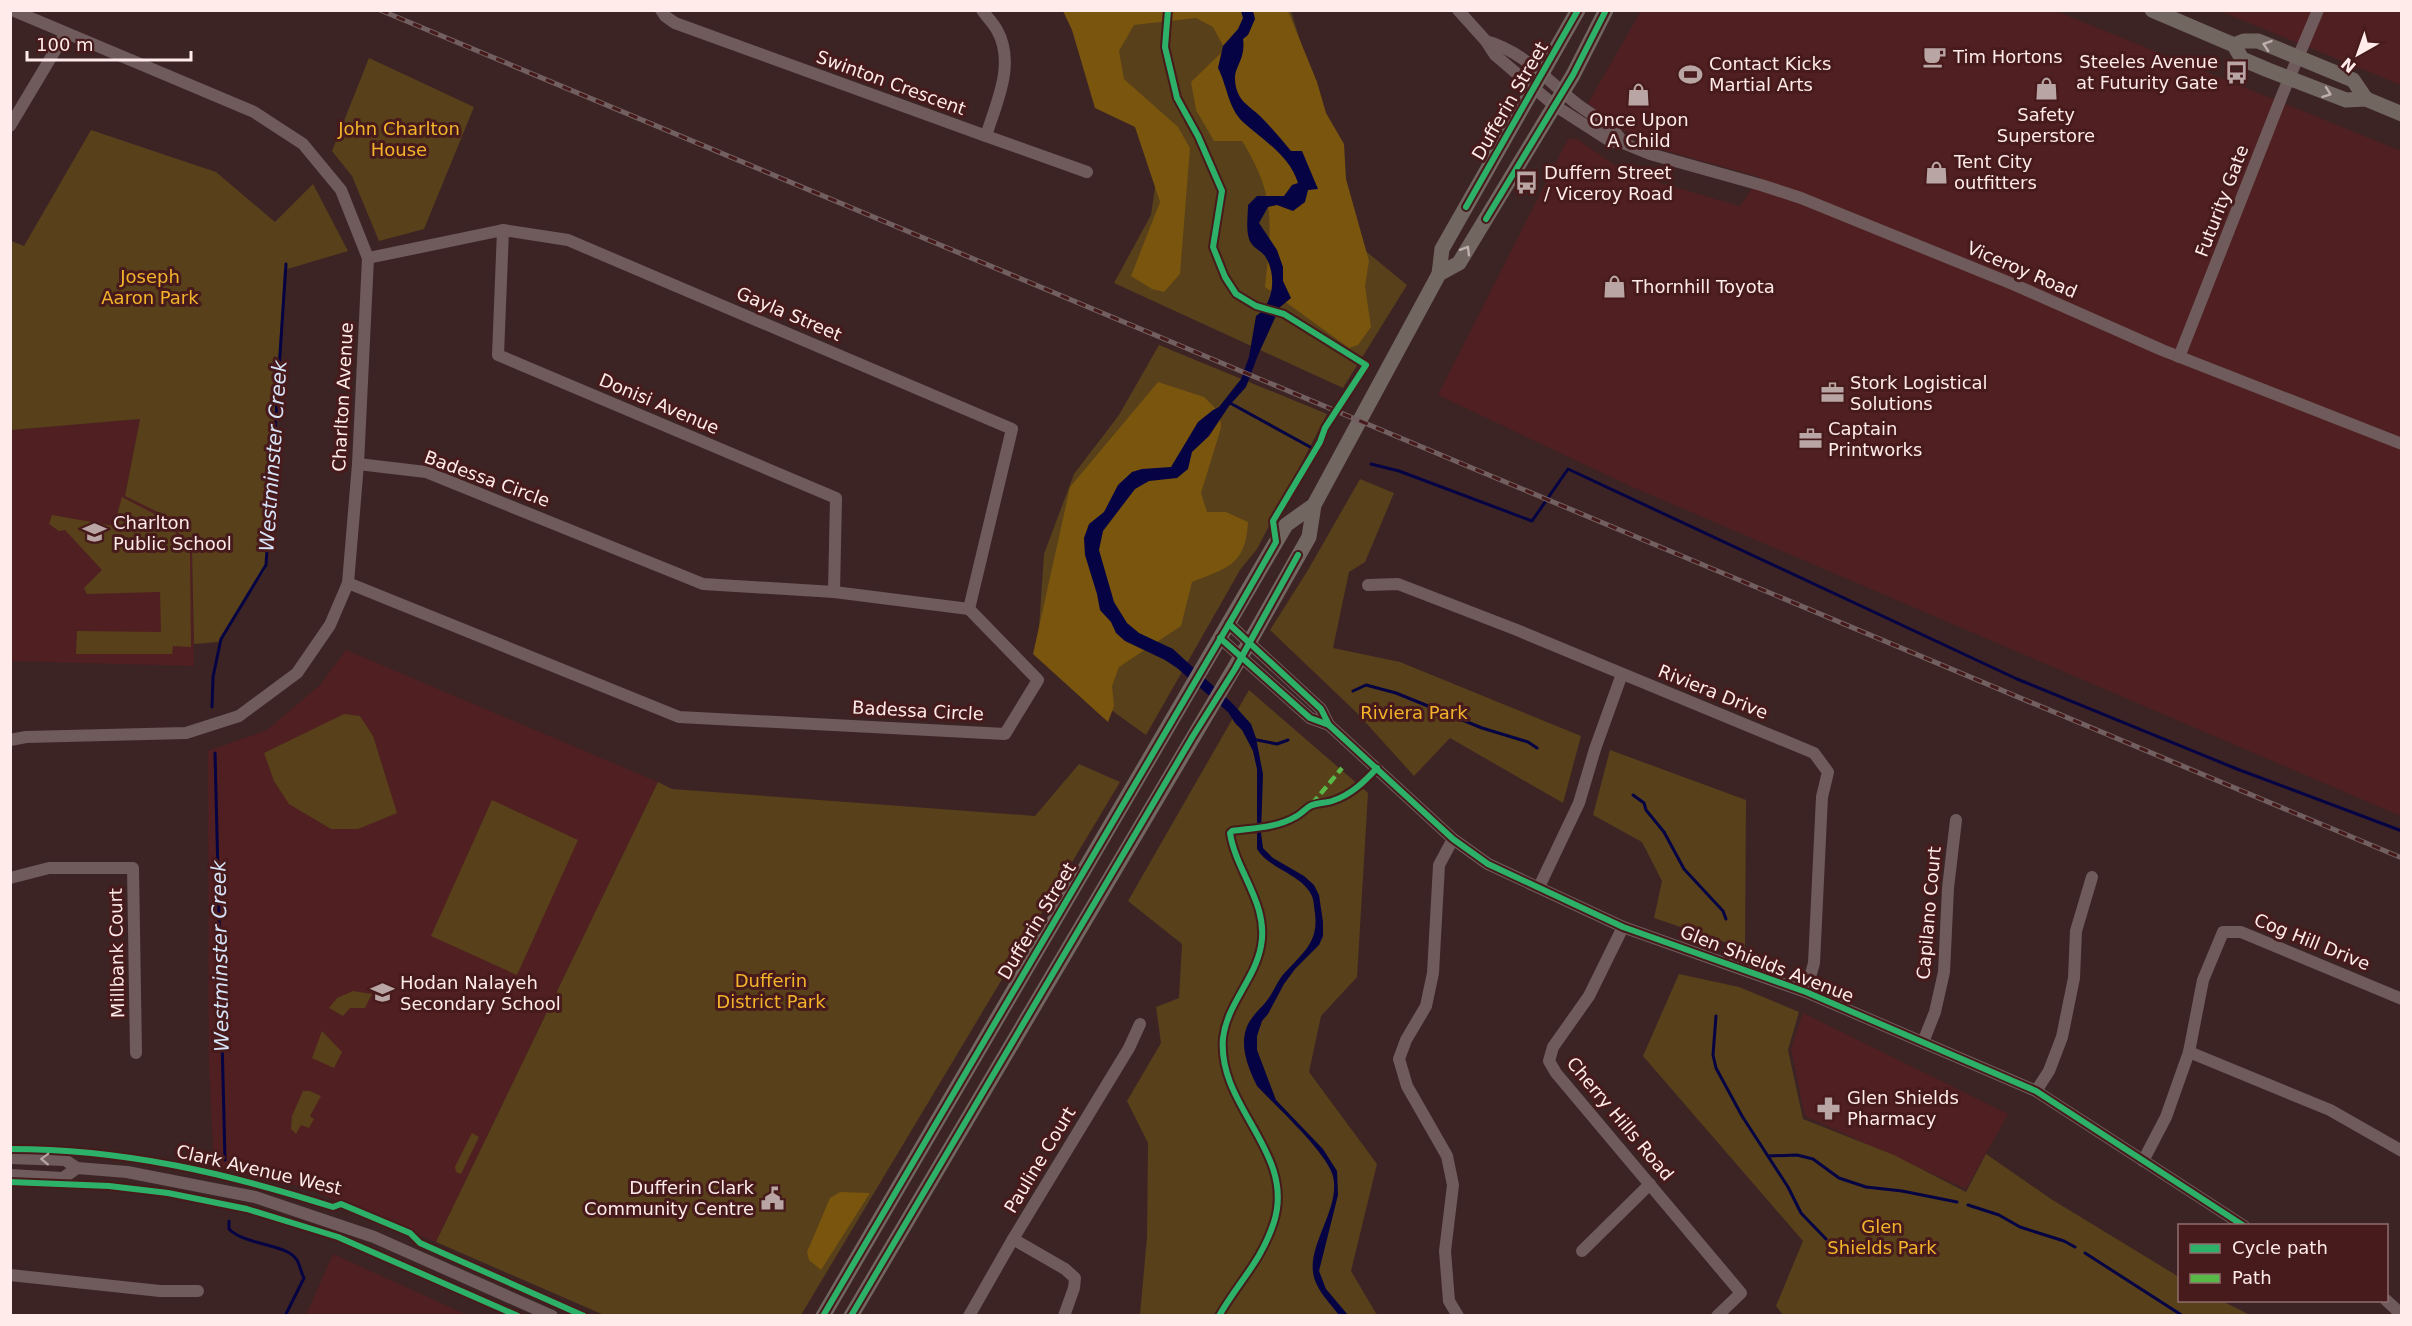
<svg xmlns="http://www.w3.org/2000/svg" width="2412" height="1326" font-family="'DejaVu Sans',sans-serif">
  <style>
    .built { fill: #501f21 }
    .green { fill: #57401a }
    .forest { fill: #79550e }
    .water { fill: #050343 }
    .lines { fill: none; stroke-linecap: round; stroke-linejoin: round }
    .stream { stroke: #050343; stroke-width: 3 }
    .minor { stroke: #6f5b5c; stroke-width: 12 }
    .major { stroke: #726661; stroke-width: 15 }
    .rail-casing { stroke: #726060; stroke-width: 5 }
    .rail { stroke: #471a1b; stroke-width: 3; stroke-dasharray: 9; stroke-linecap: butt }
    .quiet { stroke: #58b947; stroke-width: 4.5; stroke-dasharray: 9 4.5; stroke-linecap: butt }
    .cycleway-casing { stroke: #471a1b; stroke-width: 10 }
    .cycleway { stroke: #2db169; stroke-width: 6 }
    .oneway { stroke: #bfafac }
    .oneway2 { stroke: #b6a3a3 }
    .labels { text-anchor: middle; stroke-width: 6; stroke-linejoin: round; paint-order: stroke }
    .poi-label { font-size: 18px; fill: #feebea; stroke: #471a1b; text-anchor: start }
    .street-label { font-size: 18px; fill: #feebea; stroke: #471a1b }
    .park-label { font-size: 18px; fill: #f3b42c; stroke: #471a1b }
    .water-label { font-size: 20px; font-style: italic; fill: #d7e4f8; stroke: #471a1b }
  </style>
  <rect width="100%" height="100%" fill="#3c2425"/>
  <!-- built -->
  <g class="built">
    <path d="M1641,11H2056L2401,151V816L1630,486L1438,395L1568,139H1577L1626,173L1740,206L1760,177L1659,149L1616,127L1588,103Z"/>
    <path d="M2220,11H2401V85Z"/>
    <path d="M140,419L125,496L166,516L192,551L194,666L11,661V430Z"/>
    <path d="M346,650L658,782L436,1242L303,1187L214,1167L209,1064L208,751L267,730L320,685Z"/>
    <path d="M1803,1013L2008,1114L1966,1189L1805,1116L1791,1049Z"/>
    <path d="M333,1254L467,1315H306Z"/>
  </g>
  <!-- green -->
  <g class="green">
    <path d="M1070,11H1291L1337,163L1357,244L1407,285L1343,388L1114,283L1151,215L1159,160Z"/>
    <path d="M369,58L474,107L424,229L379,241L352,176L332,151Z"/>
    <path d="M91,130L216,172L275,222L313,184L348,251L284,270L266,569L218,642L194,644L192,551L166,516L125,496L140,419L11,430V241L24,246Z"/>
    <path d="M1159,345L1327,414L1257,549L1240,570L1146,735L1037,657L1044,554L1074,474L1119,415Z"/>
    <path d="M1360,479L1394,493L1365,562L1349,572L1333,648L1400,662L1581,736L1563,803L1450,738L1414,776L1357,713L1270,630L1308,570Z"/>
    <path d="M122,497L166,520L190,552L191,647L173,646L172,654H76L77,631L161,632L160,592L87,594L84,588L102,570L65,530L59,531L49,524L52,515L114,526Z"/>
    <path d="M1249,690L1368,793L1357,977L1321,1016L1309,1072L1377,1164L1351,1271L1377,1315H1140L1147,1237L1148,1143L1127,1101L1161,1043L1156,1007L1179,998L1182,944L1128,901Z"/>
    <path d="M344,714L360,716L373,736L397,813L358,829H331L289,804L274,781L264,753Z"/>
    <path d="M1610,750L1746,800L1745,949L1654,918L1662,881L1642,842L1593,815Z"/>
    <path d="M1079,764L1120,782L801,1315H604L436,1242L658,782L672,789L1035,816Z"/>
    <path d="M492,800L578,840L517,975L431,936Z"/>
    <path d="M1679,974L1739,987L1799,1012L1788,1050L1803,1119L1894,1155L1966,1192L1986,1154L2051,1199L2179,1277L2180,1300L2222,1301L2250,1315H1783L1776,1306L1803,1241L1643,1056Z"/>
    <path d="M353,991L372,994L365,1008H350L343,1016L329,1008L337,998Z"/>
    <path d="M322,1031L342,1052L334,1068L312,1058Z"/>
    <path d="M303,1091H310L321,1096L310,1116L314,1119L309,1128L301,1125L296,1134L291,1129L292,1116Z"/>
    <path d="M472,1133L479,1137L461,1174L456,1172L455,1167Z"/>
  </g>
  <!-- forest -->
  <g class="forest">
    <path d="M1063,11H1288L1317,82L1326,113L1344,144L1346,179L1369,261L1365,286L1371,327L1358,345L1349,348L1265,287C1271,225 1277,197 1242,141H1214L1196,110L1191,82L1225,49L1213,27L1196,18L1134,25L1119,51L1124,79L1178,127L1190,148L1180,274L1164,292L1152,289L1131,276L1160,202L1135,127L1095,108L1072,30Z"/>
    <path d="M1158,382L1204,397L1220,413L1221,428L1201,493L1207,512H1226L1248,522C1246,565 1227,568 1192,582L1181,626L1119,667L1112,686L1114,706L1108,722L1033,654L1070,487Z"/>
    <path d="M840,1192L870,1193L821,1270L809,1260L807,1252L830,1198Z"/>
  </g>
  <!-- water -->
  <path class="water" d="M1241,11H1253L1255,19L1248,35L1243,39C1246,59 1234,67 1235,79C1236,100 1247,104 1260,116C1271,127 1281,139 1291,151H1302L1318,189L1308,190L1305,202L1293,211L1277,205L1268,207L1259,223L1277,250L1283,267V281L1291,298L1280,307L1258,355L1246,387L1229,406L1209,436L1192,452L1188,469L1177,478L1149,481L1135,489L1103,531L1099,550L1114,602L1127,623L1139,633L1173,649L1233,704L1251,724L1256,738L1263,774L1261,833L1263,848L1273,858L1304,876L1314,885L1319,895L1323,922V936L1319,945L1295,969L1284,984L1268,1014L1262,1021L1257,1036V1050L1276,1100L1323,1149L1337,1171L1338,1195L1319,1271L1326,1289L1348,1315H1339C1330,1303 1315,1289 1313,1272C1309,1241 1343,1204 1332,1173C1323,1149 1276,1106 1257,1086C1249,1070 1241,1050 1245,1033C1247,1021 1257,1012 1265,1003C1272,995 1276,984 1282,976C1300,955 1319,944 1315,914C1314,908 1314,901 1312,896C1302,874 1270,870 1257,849V769L1253,751L1242,730L1235,723L1228,712L1177,668L1165,660L1125,641L1116,633L1111,622L1100,610L1097,594L1085,555L1084,538L1089,524L1104,512L1118,485L1132,472L1142,469L1171,467L1198,422L1213,410L1219,407L1241,379L1249,357L1256,316C1274,304 1277,274 1265,256C1261,251 1254,248 1251,243C1245,233 1248,216 1248,205L1257,196H1284L1292,185L1298,183C1289,155 1264,141 1243,122C1228,108 1227,85 1218,68L1223,46L1238,29L1243,18Z"/>
  <g class="lines">
    <!-- stream -->
    <g class="stream">
      <path d="M1230,403L1312,448"/>
      <path d="M1371,464L1399,471L1532,521L1568,469L2017,679L2237,769L2402,831"/>
      <path d="M1353,691L1366,685L1396,693L1482,728L1528,742L1537,748"/>
      <path d="M212,707L213,677L221,639L266,565L286,264"/>
      <path d="M1252,739L1277,744L1288,740"/>
      <path d="M215,753L225,1160"/>
      <path d="M1633,795L1644,803L1646,810L1664,832L1684,869L1723,911L1726,919"/>
      <path d="M1716,1016L1713,1055L1716,1068L1742,1116L1788,1187L1801,1213L1826,1239"/>
      <path d="M1768,1156L1797,1155L1813,1159L1839,1178L1866,1187L1902,1191L1957,1202"/>
      <path d="M1968,1205L1999,1215L2020,1227L2064,1241L2075,1247"/>
      <path d="M229,1221V1229C246,1246 286,1243 297,1260C300,1265 301,1273 304,1278L285,1316"/>
      <path d="M2085,1253L2183,1316"/>
    </g>
    <!-- minor -->
    <g class="minor">
      <path d="M661,10L665,16L675,23L986,136C996,103 1016,64 997,30C993,23 987,17 982,10"/>
      <path d="M1458,10L1486,41L1495,55L1554,105L1610,141L1623,143L1650,154L1761,185L1801,198L2015,285L2162,350L2402,444"/>
      <path d="M1486,41C1523,51 1548,81 1577,104C1593,116 1613,125 1623,143"/>
      <path d="M10,126L65,34"/>
      <path d="M986,136L1087,172"/>
      <path d="M503,230L498,355L836,498L834,592"/>
      <path d="M368,258L503,230L568,240L1012,429L969,609"/>
      <path d="M2179,357L2283,93L2318,10"/>
      <path d="M348,583L679,717L1005,734L1038,680L969,609L834,592L703,584L426,472L358,464"/>
      <path d="M1368,585L1398,584L1517,630L1814,753L1828,772L1822,797L1814,963L1806,992"/>
      <path d="M1229,624L1321,709L1329,725"/>
      <path d="M1220,638L1310,718L1329,725L1453,839L1488,864L1623,927L1806,992L2036,1091L2244,1226"/>
      <path d="M10,740L26,737L186,733L239,716L297,673L330,625L348,583L358,464L368,258L341,190L303,144L254,112L12,10"/>
      <path d="M1453,839L1439,865L1433,973L1426,1006L1406,1040L1399,1059L1407,1086L1447,1156L1453,1185L1445,1251L1449,1301L1458,1316"/>
      <path d="M10,878L49,868H133L136,1053"/>
      <path d="M1539,887L1579,803L1595,749L1622,674"/>
      <path d="M1623,927L1589,996L1553,1047L1549,1061L1556,1073L1741,1293L1717,1316"/>
      <path d="M1923,1042L1935,1012L1944,972L1948,888L1956,820"/>
      <path d="M2189,1052L2330,1110L2402,1151"/>
      <path d="M2036,1091L2049,1071L2062,1037L2074,978L2076,931L2092,877"/>
      <path d="M10,1158L65,1160L77,1168L127,1172L255,1197L374,1237L552,1316"/>
      <path d="M2143,1161L2166,1117L2189,1052L2203,980L2223,932H2241L2402,999"/>
      <path d="M10,1175L63,1178L77,1168"/>
      <path d="M1013,1239L1065,1269L1075,1278L1074,1288L1064,1316"/>
      <path d="M1582,1251L1650,1184"/>
      <path d="M10,1275L160,1291H198"/>
      <path d="M2386,1300L2402,1315"/>
      <path d="M969,1316L1013,1239L1129,1048L1140,1024"/>
    </g>
    <!-- major -->
    <g class="major">
      <path d="M2152,10L2234,45L2242,59L2268,70L2346,100L2366,99L2402,114"/>
      <path d="M2234,45L2244,41H2258L2278,49L2353,80L2366,99"/>
      <path d="M1439,274L1459,263L1573,75L1606,10"/>
      <path d="M823,1316L1286,525L1314,505"/>
      <path d="M851,1316L1249,643L1309,537L1314,505L1439,274L1442,249L1578,10"/>
    </g>
    <defs>
      <path id="rail" d="M380,10L2402,858"/>
    </defs>
    <!-- rail casing -->
    <use href="#rail" class="rail-casing"/>
    <!-- rail -->
    <use href="#rail" class="rail"/>
    <!-- quiet -->
    <path class="quiet" d="M1312,804L1342,768"/>
    <defs>
      <g id="cycleway">
        <path d="M1466,207L1578,10"/>
        <path d="M1486,219L1573,75L1606,10"/>
        <path d="M1229,624L1321,709L1329,725"/>
        <path d="M1220,638L1310,718L1329,725L1453,839L1488,864L1623,927L1806,992L2036,1091L2244,1226"/>
        <path d="M10,1149C124,1149 226,1173 333,1207L341,1204L410,1233L420,1243L584,1316"/>
        <path d="M10,1182L109,1186L168,1193L247,1209L338,1237L518,1316"/>
        <path d="M823,1316L1236,612L1276,542L1273,521L1320,442L1325,428L1366,365L1284,314L1256,306L1236,294L1225,277L1213,247L1222,191L1198,136L1177,98L1165,47L1168,10"/>
        <path d="M851,1316L1193,736L1235,669L1298,555"/>
        <path d="M1219,1316C1239,1281 1261,1262 1274,1222C1296,1152 1217,1107 1223,1038C1227,1004 1255,979 1261,946C1269,904 1236,872 1230,833L1232,831C1253,828 1276,828 1295,817C1301,814 1305,809 1310,806C1316,803 1326,803 1332,801C1351,795 1364,782 1377,768"/>
      </g>
    </defs>
    <!-- cycleway casing -->
    <use href="#cycleway" class="cycleway-casing"/>
    <!-- cycleway -->
    <use href="#cycleway" class="cycleway"/>
  </g>
  <!-- one-way arrows -->
  <defs><path id="oneway-chevron" d="M-2-3.5L2.5 0L-2 3.5" fill="none" stroke-width="1.6" stroke-linecap="round" stroke-linejoin="round" transform="scale(1.5)"/></defs>
  <g class="oneway">
    <use href="#oneway-chevron" transform="translate(2267 45) rotate(-161)"/>
    <use href="#oneway-chevron" transform="translate(2327 93) rotate(20)"/>
    <use href="#oneway-chevron" transform="translate(1466 250) rotate(-59)"/>
  </g>
  <use class="oneway2" href="#oneway-chevron" transform="translate(45 1159) rotate(-178)"/>
  <!-- icons -->
  <defs>
    <symbol id="cafe-bare" viewBox="-9 -9 18 18"><path d="M-5.5-4.5H6V0H3Q3 3.5 0 3.5H-2.5Q-5.5 3.5-5.5 0ZM3-3.2v2h1.7v-2ZM-6 4.5H4V6H-6Z" fill="#baa5a5" stroke="#471a1b" stroke-width="2.5" paint-order="stroke"/></symbol>
    <symbol id="bus-bare" viewBox="-9 -9 18 18"><path d="M-5-6H5V4H4V6H2V4H-2V6H-4V4H-5ZM-3.5-4V0h7V-4ZM-3.5 1.2v1.5H-2V1.2ZM2 1.2v1.5H3.5V1.2Z" fill="#baa5a5" stroke="#471a1b" stroke-width="2.5" paint-order="stroke"/></symbol>
    <symbol id="stadium-bare" viewBox="-9 -9 18 18"><path d="M0-5a6.5 5 0 1 0 0 10a6.5 5 0 1 0 0-10ZM-3.5-1.8h7v3.6h-7Z" fill="#baa5a5" stroke="#471a1b" stroke-width="2.5" paint-order="stroke"/></symbol>
    <symbol id="shop-bare" viewBox="-9 -9 18 18"><path d="M-5-2.5h2.3a2.7 3.5 0 0 1 5.4 0H5L5.5 6h-11ZM-1.5-2.5h3a1.5 2.3 0 0 0-3 0Z" fill="#baa5a5" stroke="#471a1b" stroke-width="2.5" paint-order="stroke"/></symbol>
    <symbol id="office-bare" viewBox="-9 -9 18 18"><path d="M-6-3h4V-5.5h4V-3h4V5H-6ZM-1-4.5V-3h2v-1.5ZM-6 0V1H6V0Z" fill="#baa5a5" stroke="#471a1b" stroke-width="2.5" paint-order="stroke"/></symbol>
    <symbol id="school-bare" viewBox="-9 -9 18 18"><path d="M0-5L7-2L0 1L-7-2ZM-4 1L0 2.5L4 1V4Q0 6-4 4Z" fill="#baa5a5" stroke="#471a1b" stroke-width="2.5" paint-order="stroke"/></symbol>
    <symbol id="pharmacy-bare" viewBox="-9 -9 18 18"><path d="M-2-6h4v4h4v4h-4v4h-4v-4h-4v-4h4Z" fill="#baa5a5" stroke="#471a1b" stroke-width="2.5" paint-order="stroke"/></symbol>
    <symbol id="civic-bare" viewBox="-9 -9 18 18"><path d="M-.6-6.5H3V-4.5H.6V-3L4-1V1h2V6H-6V1h2V-1L-.6-3ZM-1.2 2.5V6h2.4V2.5Z" fill="#baa5a5" stroke="#471a1b" stroke-width="2.5" paint-order="stroke"/></symbol>
  </defs>
  <g fill-rule="evenodd">
    <use href="#cafe-bare" x="1918" y="40" width="33" height="33"/>
    <use href="#bus-bare" x="2220" y="56" width="33" height="33"/>
    <use href="#stadium-bare" x="1674" y="58" width="33" height="33"/>
    <use href="#shop-bare" x="2030" y="72" width="33" height="33"/>
    <use href="#shop-bare" x="1622" y="78" width="33" height="33"/>
    <use href="#shop-bare" x="1920" y="156" width="33" height="33"/>
    <use href="#bus-bare" x="1510" y="166" width="33" height="33"/>
    <use href="#shop-bare" x="1598" y="270" width="33" height="33"/>
    <use href="#office-bare" x="1816" y="376" width="33" height="33"/>
    <use href="#office-bare" x="1794" y="422" width="33" height="33"/>
    <use href="#school-bare" x="78" y="516" width="33" height="33"/>
    <use href="#school-bare" x="366" y="976" width="33" height="33"/>
    <use href="#pharmacy-bare" x="1812" y="1092" width="33" height="33"/>
    <use href="#civic-bare" x="756" y="1182" width="33" height="33"/>
  </g>
  <g class="labels">
    <!-- poi labels -->
    <g class="poi-label">
      <text x="1953" y="63">Tim Hortons</text>
      <text x="2218" y="68" text-anchor="end">Steeles Avenue<tspan x="2218" dy="21">at Futurity Gate</tspan></text>
      <text x="1709" y="70">Contact Kicks<tspan x="1709" dy="21">Martial Arts</tspan></text>
      <text x="2046" y="121" text-anchor="middle">Safety<tspan x="2046" dy="21">Superstore</tspan></text>
      <text x="1639" y="126" text-anchor="middle">Once Upon<tspan x="1639" dy="21">A Child</tspan></text>
      <text x="1954" y="168">Tent City<tspan x="1954" dy="21">outfitters</tspan></text>
      <text x="1544" y="179">Duffern Street<tspan x="1544" dy="21">/ Viceroy Road</tspan></text>
      <text x="1632" y="293">Thornhill Toyota</text>
      <text x="1850" y="389">Stork Logistical<tspan x="1850" dy="21">Solutions</tspan></text>
      <text x="1828" y="435">Captain<tspan x="1828" dy="21">Printworks</tspan></text>
      <text x="113" y="529">Charlton<tspan x="113" dy="21">Public School</tspan></text>
      <text x="400" y="989">Hodan Nalayeh<tspan x="400" dy="21">Secondary School</tspan></text>
      <text x="1847" y="1104">Glen Shields<tspan x="1847" dy="21">Pharmacy</tspan></text>
      <text x="754" y="1194" text-anchor="end">Dufferin Clark<tspan x="754" dy="21">Community Centre</tspan></text>
    </g>
    <!-- street labels -->
    <g class="street-label">
      <text transform="translate(891 83) rotate(20)" y="6">Swinton Crescent</text>
      <text transform="translate(1510 101) rotate(-60)" y="6">Dufferin Street</text>
      <text transform="translate(2222 201) rotate(-69)" y="6">Futurity Gate</text>
      <text transform="translate(2022 270) rotate(23)" y="6">Viceroy Road</text>
      <text transform="translate(789 314) rotate(23)" y="6">Gayla Street</text>
      <text transform="translate(343 397) rotate(-87)" y="6">Charlton Avenue</text>
      <text transform="translate(659 404) rotate(23)" y="6">Donisi Avenue</text>
      <text transform="translate(487 479) rotate(20)" y="6">Badessa Circle</text>
      <text transform="translate(1713 692) rotate(22)" y="6">Riviera Drive</text>
      <text transform="translate(918 711) rotate(3)" y="6">Badessa Circle</text>
      <text transform="translate(1929 913) rotate(-85)" y="6">Capilano Court</text>
      <text transform="translate(1037 921) rotate(-59)" y="6">Dufferin Street</text>
      <text transform="translate(2312 942) rotate(22)" y="6">Cog Hill Drive</text>
      <text transform="translate(117 953) rotate(-91)" y="6">Millbank Court</text>
      <text transform="translate(1767 964) rotate(21)" y="6">Glen Shields Avenue</text>
      <text transform="translate(1620 1119) rotate(50)" y="6">Cherry Hills Road</text>
      <text transform="translate(1040 1160) rotate(-59)" y="6">Pauline Court</text>
      <text transform="translate(259 1170) rotate(13)" y="6">Clark Avenue West</text>
    </g>
    <!-- park labels -->
    <g class="park-label">
      <text x="399" y="135">John Charlton<tspan x="399" dy="21">House</tspan></text>
      <text x="150" y="283">Joseph<tspan x="150" dy="21">Aaron Park</tspan></text>
      <text x="1414" y="719">Riviera Park</text>
      <text x="771" y="987">Dufferin<tspan x="771" dy="21">District Park</tspan></text>
      <text x="1882" y="1233">Glen<tspan x="1882" dy="21">Shields Park</tspan></text>
    </g>
    <!-- water labels -->
    <g class="water-label">
      <text transform="translate(273 456) rotate(-86)" y="7">Westminster Creek</text>
      <text transform="translate(220 956) rotate(-91)" y="7">Westminster Creek</text>
    </g>
  </g>
  <!-- border -->
  <rect width="2412" height="1326" fill="none" stroke="#feebea" stroke-width="24"/>
  <!-- legend -->
  <rect x="2178" y="1224" width="210" height="78" fill="#471a1b" stroke="#906e6e" stroke-width="1.5"/>
  <rect x="2190" y="1244" width="30" height="9" fill="#2db169" stroke="#906e6e" stroke-width="1.5"/>
  <text x="2232" y="1254" font-size="18" fill="#feebea">Cycle path</text>
  <rect x="2190" y="1274" width="30" height="9" fill="#58b947" stroke="#906e6e" stroke-width="1.5"/>
  <text x="2232" y="1284" font-size="18" fill="#feebea">Path</text>
  <!-- north arrow -->
  <g transform="translate(2358 54) rotate(220)" stroke="#471a1b" stroke-width="4.5" paint-order="stroke">
  <path d="M0-4.5L10 22L0 15L-10 22Z" fill="#feebea"/>
  <text y="-9" font-size="16" font-weight="bold" text-anchor="middle" fill="#feebea">N</text>
  </g>
  <!-- scale -->
  <path d="M27 51v9h164v-9" fill="none" stroke="#feebea" stroke-width="3"/>
  <text x="36" y="51" font-size="18" fill="#feebea" stroke="#471a1b" stroke-width="4.5" paint-order="stroke">100 m</text>
</svg>
